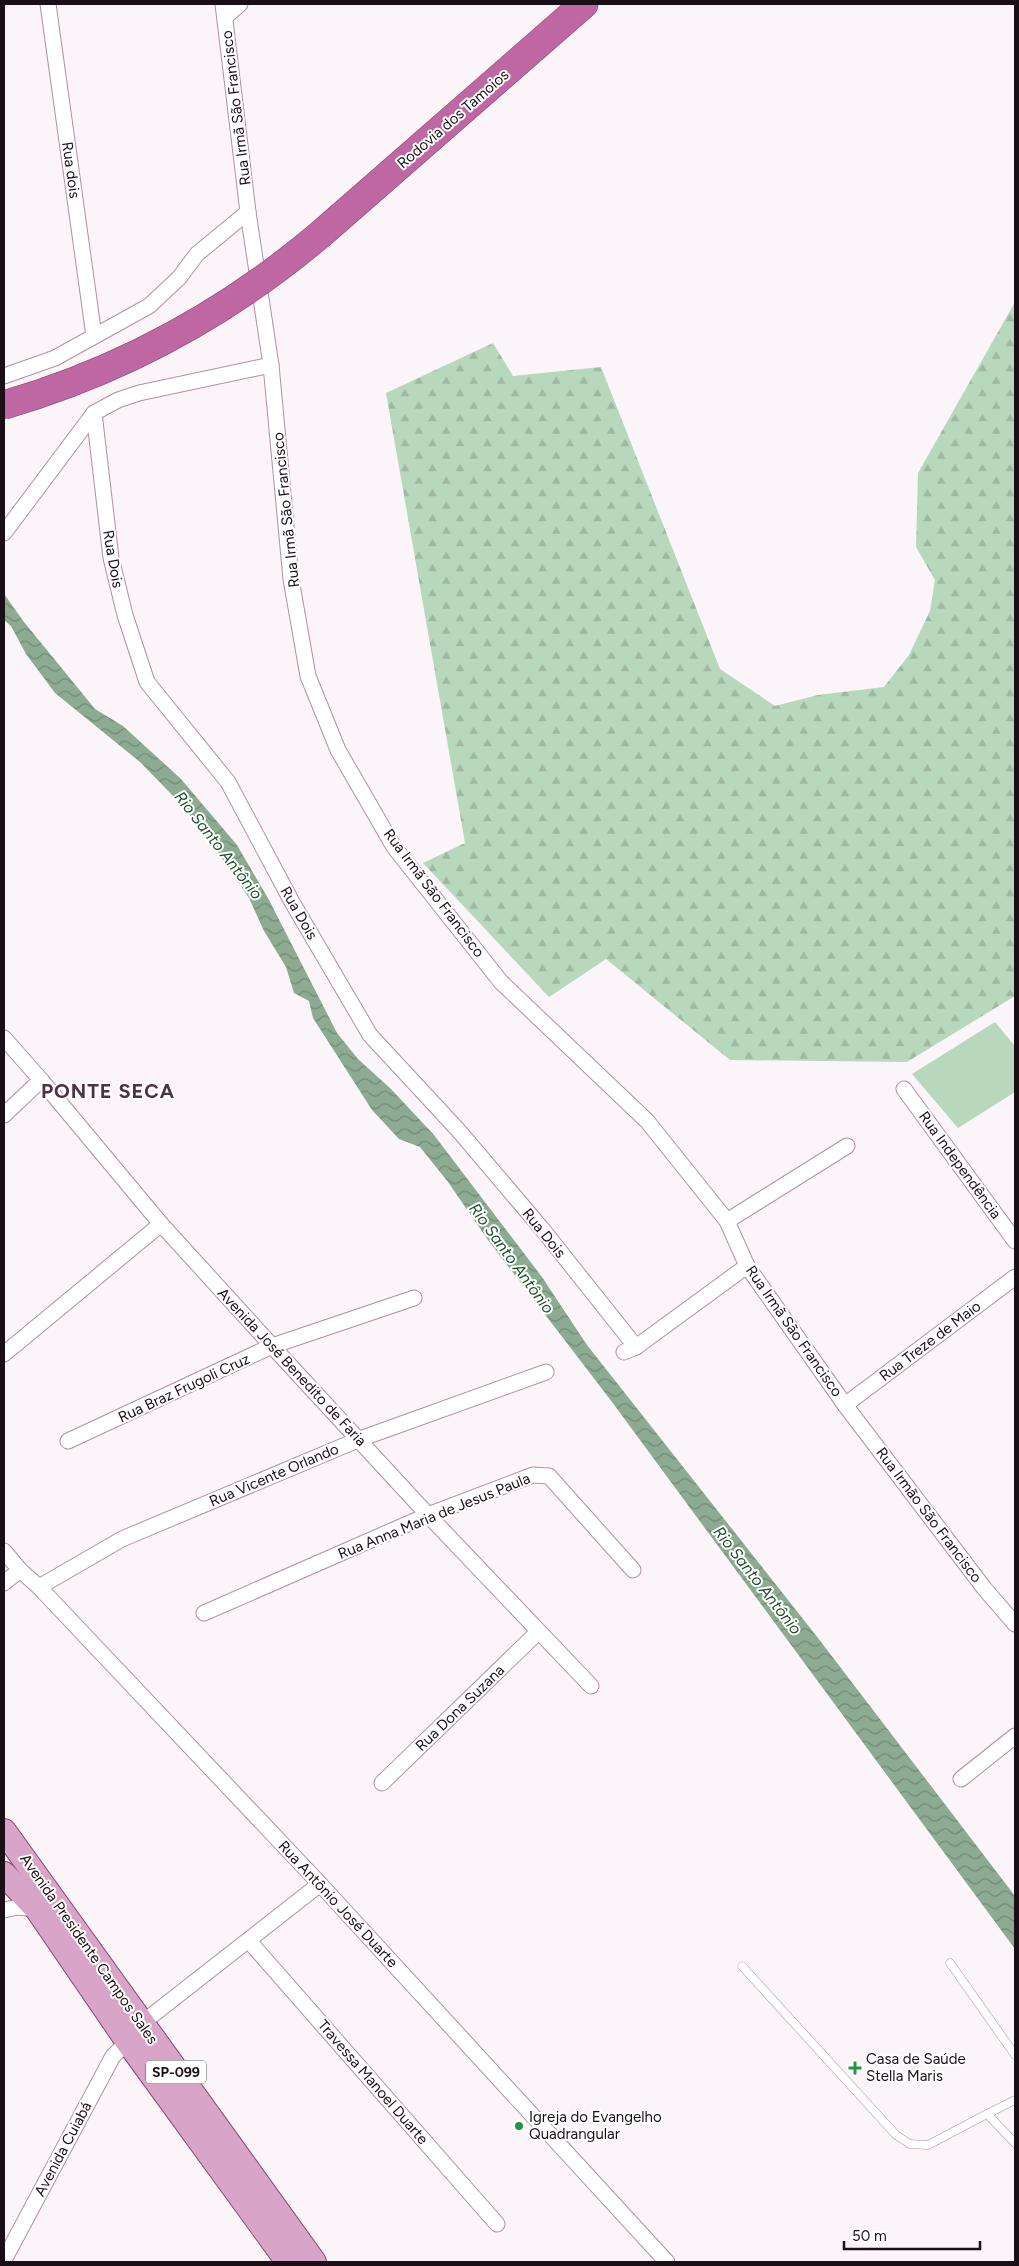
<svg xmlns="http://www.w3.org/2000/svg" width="1019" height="2266" font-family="Figtree,sans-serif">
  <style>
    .green { fill: #b8d8be }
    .forest { fill: url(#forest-firs) }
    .water { fill: url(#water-waves) }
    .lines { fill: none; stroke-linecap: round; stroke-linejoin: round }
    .lane-casing { stroke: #b090a4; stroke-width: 9 }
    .street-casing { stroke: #b090a4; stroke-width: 17 }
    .primary-casing { stroke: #854871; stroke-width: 26 }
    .highway-casing { stroke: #854871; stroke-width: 29 }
    .lane { stroke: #fff; stroke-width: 8 }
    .street { stroke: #fff; stroke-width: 15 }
    .primary { stroke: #d8a4c7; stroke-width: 24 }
    .highway { stroke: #be67a2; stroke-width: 28 }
    .highway-bridge-casing { stroke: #854871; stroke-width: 29; stroke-linecap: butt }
    .highway-bridge { stroke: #be67a2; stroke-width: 28 }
    .poi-dot { fill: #25924b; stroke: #fff; stroke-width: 2 }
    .labels { text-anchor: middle; stroke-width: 4; stroke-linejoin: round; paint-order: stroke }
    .shield { fill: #fff; stroke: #5f575d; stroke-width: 1 }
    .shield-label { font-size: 14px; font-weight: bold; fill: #1b0f17 }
    .street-label { font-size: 15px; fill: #1b0f17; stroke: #fff }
    .poi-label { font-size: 15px; fill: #1b0f17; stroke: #fff; text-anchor: start }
    .water-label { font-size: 16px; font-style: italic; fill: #1d4f2c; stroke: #fff }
    .district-label { font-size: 20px; font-weight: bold; letter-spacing: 1px; fill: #4d3243; stroke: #fff }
  </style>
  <defs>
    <pattern id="forest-firs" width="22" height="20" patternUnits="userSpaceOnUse" patternTransform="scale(1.25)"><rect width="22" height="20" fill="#b8d8be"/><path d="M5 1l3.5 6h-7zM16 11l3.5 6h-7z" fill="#9eb8a3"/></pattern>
    <pattern id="water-waves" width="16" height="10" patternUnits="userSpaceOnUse" patternTransform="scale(1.25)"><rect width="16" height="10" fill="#8cab92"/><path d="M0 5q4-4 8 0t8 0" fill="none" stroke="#728a76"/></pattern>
  </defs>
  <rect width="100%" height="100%" fill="#fbf4f8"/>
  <!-- green -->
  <path class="green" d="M995,1022L1015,1046V1092L958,1128L912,1074Z"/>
  <!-- forest -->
  <path class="forest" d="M1015,302V996L907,1062L730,1060L606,959L549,997L423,863L465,843L386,393L493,343L513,376L601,367L720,669L775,706L818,695L884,687L909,655L930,611L935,580L916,547L918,473Z"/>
  <!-- water -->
  <path class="water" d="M4,594L24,622L95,709L123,726L181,779L237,845L269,900L337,1033L358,1059L391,1089L434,1135L542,1277L587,1345L818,1638L1015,1896V1949L612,1402L488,1240L448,1182L420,1147L399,1139L372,1110L313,1018L309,1001L294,993L286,967L264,931L249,898L209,839L181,804L140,762L55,693L26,654L11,626L4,620Z"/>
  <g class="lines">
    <defs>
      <g id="lane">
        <path d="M950,1963L1015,2055"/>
        <path d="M742,1966L896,2135L910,2144L928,2145L987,2114"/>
        <path d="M1015,2100L987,2114L1015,2143"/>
      </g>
      <g id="street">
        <path d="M48,4L94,336"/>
        <path d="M223,4L248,212L271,365L291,579L308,676L338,750L394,847L501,982L647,1121L727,1221L747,1266L845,1405L984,1588L1015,1624"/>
        <path d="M225,17L240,4"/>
        <path d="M4,376L55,358L149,306L179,278L197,254L248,212"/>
        <path d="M94,413L111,558L125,615L147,682L228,782L292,902L370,1035L459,1131L543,1230L636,1347"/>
        <path d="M4,533L94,413L118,400L139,393L271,365"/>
        <path d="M4,1038L41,1080L161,1224L272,1346L428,1515L591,1686"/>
        <path d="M904,1089L1015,1241"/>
        <path d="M4,1115L41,1080"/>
        <path d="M727,1221L847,1146"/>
        <path d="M624,1352L636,1347L747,1266"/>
        <path d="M4,1354L161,1224"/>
        <path d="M845,1405L1015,1277"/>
        <path d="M68,1441L272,1346L414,1298"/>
        <path d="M4,1551L20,1570L39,1587L320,1884L667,2262"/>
        <path d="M4,1583L20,1570"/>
        <path d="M39,1587L122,1539L360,1439L546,1372"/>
        <path d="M204,1613L428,1515L533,1475L549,1476L633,1570"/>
        <path d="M961,1779L1015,1736"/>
        <path d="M382,1783L538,1632"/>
        <path d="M4,1910L18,1907L37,1909"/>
        <path d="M249,1941L497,2224"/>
        <path d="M141,2024L320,1884"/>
        <path d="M4,2260L113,2056L128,2042"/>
      </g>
      <g id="primary">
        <path d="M4,1831L314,2262"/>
        <path d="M4,1874L37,1909L128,2042L288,2262"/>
      </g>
      <path id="highway" d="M322,233L584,4"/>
    </defs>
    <!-- lane casing -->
    <use href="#lane" class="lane-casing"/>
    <!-- street casing -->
    <use href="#street" class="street-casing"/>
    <!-- primary casing -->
    <use href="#primary" class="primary-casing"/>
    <!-- highway casing -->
    <use href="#highway" class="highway-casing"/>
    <!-- lane -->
    <use href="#lane" class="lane"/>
    <!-- street -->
    <use href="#street" class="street"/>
    <!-- primary -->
    <use href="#primary" class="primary"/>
    <!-- highway -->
    <use href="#highway" class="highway"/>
    <defs>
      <path id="highway-bridge" d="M4,405C121,371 229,312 322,233"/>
    </defs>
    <!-- highway-bridge casing -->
    <use href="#highway-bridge" class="highway-bridge-casing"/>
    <!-- highway-bridge -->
    <use href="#highway-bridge" class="highway-bridge"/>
  </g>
  <!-- markers -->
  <g class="poi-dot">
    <path d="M852.5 2060.5h5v5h5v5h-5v5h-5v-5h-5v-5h5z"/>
    <circle cx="519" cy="2126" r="5"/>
  </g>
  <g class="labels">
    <!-- shield labels -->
    <rect class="shield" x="146" y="2060.5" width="60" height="23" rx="4"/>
    <g class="shield-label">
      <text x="176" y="2077">SP-099</text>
    </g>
    <!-- street labels -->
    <g class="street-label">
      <text transform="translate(236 108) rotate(-97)" y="5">Rua Irmã São Francisco</text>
      <text transform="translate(453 119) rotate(-41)" y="5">Rodovia dos Tamoios</text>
      <text transform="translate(71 170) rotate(82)" y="5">Rua dois</text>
      <text transform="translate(286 510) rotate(-96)" y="5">Rua Irmã São Francisco</text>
      <text transform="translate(113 559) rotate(80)" y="5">Rua Dois</text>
      <text transform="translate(434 893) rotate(53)" y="5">Rua Irmã São Francisco</text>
      <text transform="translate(299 913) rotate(60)" y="5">Rua Dois</text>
      <text transform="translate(960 1165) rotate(54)" y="5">Rua Independência</text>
      <text transform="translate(544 1233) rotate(51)" y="5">Rua Dois</text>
      <text transform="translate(794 1331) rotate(55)" y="5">Rua Irmã São Francisco</text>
      <text transform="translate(930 1341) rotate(-37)" y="5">Rua Treze de Maio</text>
      <text transform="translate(292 1367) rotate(47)" y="5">Avenida José Benedito de Faria</text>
      <text transform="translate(184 1388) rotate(-25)" y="5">Rua Braz Frugoli Cruz</text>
      <text transform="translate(274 1475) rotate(-23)" y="5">Rua Vicente Orlando</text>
      <text transform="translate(929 1515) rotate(53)" y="5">Rua Irmão São Francisco</text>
      <text transform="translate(434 1516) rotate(-22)" y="5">Rua Anna Maria de Jesus Paula</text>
      <text transform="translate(460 1708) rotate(-44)" y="5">Rua Dona Suzana</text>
      <text transform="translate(338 1904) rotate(47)" y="5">Rua Antônio José Duarte</text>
      <text transform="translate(89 1949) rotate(55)" y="5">Avenida Presidente Campos Sales</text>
      <text transform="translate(373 2082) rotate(49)" y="5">Travessa Manoel Duarte</text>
      <text transform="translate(63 2149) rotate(-62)" y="5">Avenida Cuiabá</text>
    </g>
    <!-- poi labels -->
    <g class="poi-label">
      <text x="866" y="2064">Casa de Saúde<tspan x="866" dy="17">Stella Maris</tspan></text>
      <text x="529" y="2122">Igreja do Evangelho<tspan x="529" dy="17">Quadrangular</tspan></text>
    </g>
    <!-- water labels -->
    <g class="water-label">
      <text transform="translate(219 845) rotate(52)" y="6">Rio Santo Antônio</text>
      <text transform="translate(512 1258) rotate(54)" y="6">Rio Santo Antônio</text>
      <text transform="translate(758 1580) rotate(52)" y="6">Rio Santo Antônio</text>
    </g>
    <!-- district labels -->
    <g class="district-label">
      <text x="108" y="1098">PONTE SECA</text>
    </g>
  </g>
  <!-- border -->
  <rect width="1019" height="2266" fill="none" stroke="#1b0f17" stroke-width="10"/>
  <!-- scale -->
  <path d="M844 2241v8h136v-8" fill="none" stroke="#1b0f17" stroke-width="2.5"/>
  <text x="852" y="2241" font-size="15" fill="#1b0f17" stroke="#ffffff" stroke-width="4" paint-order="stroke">50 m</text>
</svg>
